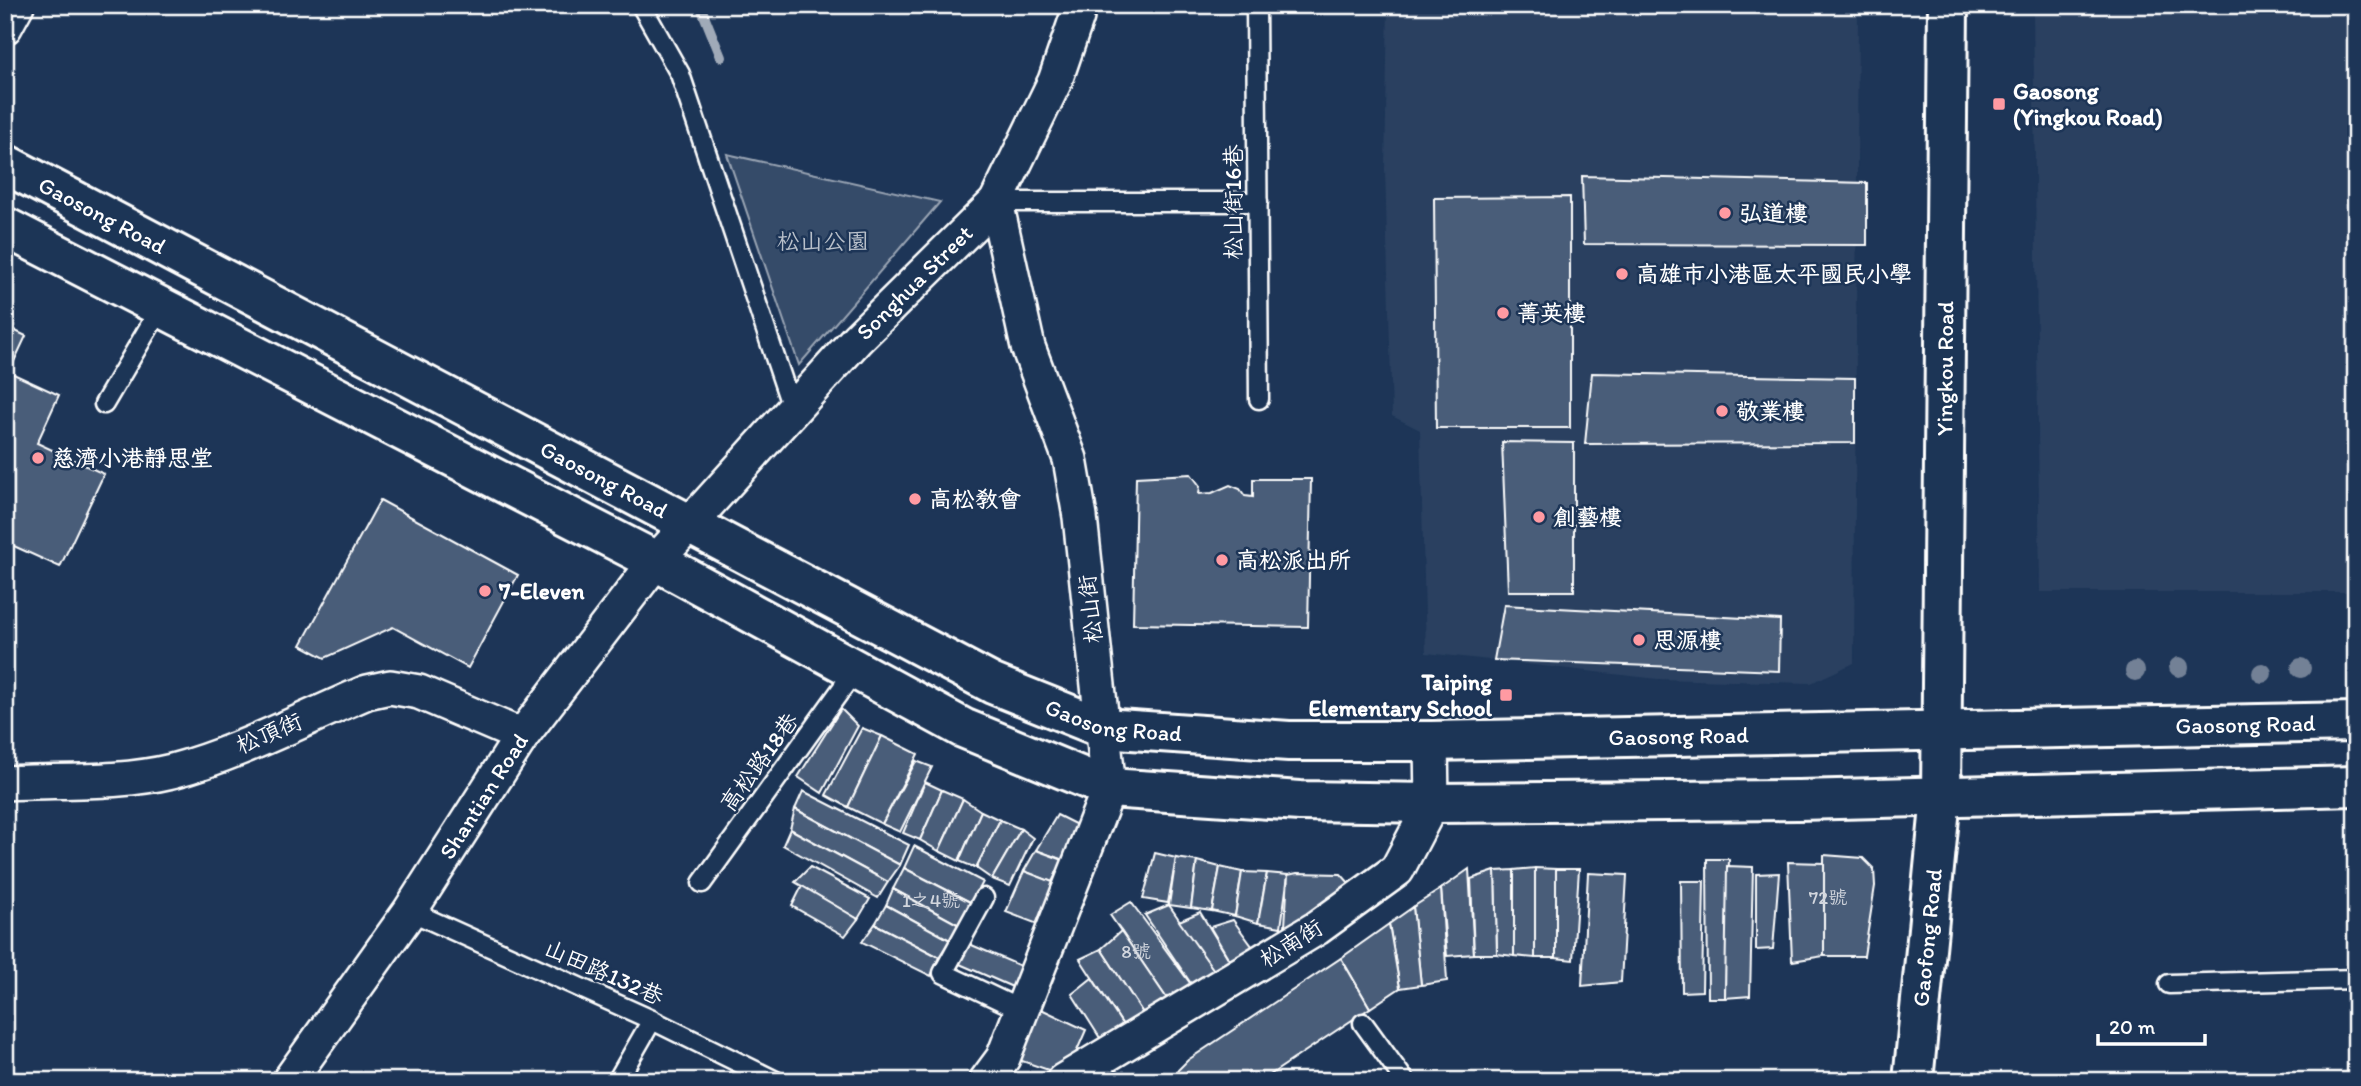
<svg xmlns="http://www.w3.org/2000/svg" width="2361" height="1086" font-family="Itim,'LXGW WenKai TC',sans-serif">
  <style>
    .built { fill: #2a4161 }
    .green { fill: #364b69; stroke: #9aa5b4; stroke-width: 2 }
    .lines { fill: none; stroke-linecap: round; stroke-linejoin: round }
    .stream { stroke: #a0aab8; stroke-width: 10 }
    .building { fill: #4a5d79; stroke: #fff; stroke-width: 2 }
    .service-casing { stroke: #fff; stroke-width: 23 }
    .minor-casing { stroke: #fff; stroke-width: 38 }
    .tertiary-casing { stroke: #fff; stroke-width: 44 }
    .service { stroke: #1d3557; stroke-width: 18 }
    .minor { stroke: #1d3557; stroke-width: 33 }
    .tertiary { stroke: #1d3557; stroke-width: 38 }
    .tree { fill: #738196 }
    .poi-dot { fill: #ff9aa2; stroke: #1d3557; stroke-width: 2.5 }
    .labels { text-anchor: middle; stroke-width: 5; stroke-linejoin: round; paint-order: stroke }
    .number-label { font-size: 19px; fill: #d2d6de }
    .poi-label { font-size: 23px; font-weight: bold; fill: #fff; stroke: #1d3557; text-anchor: start }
    .street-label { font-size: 23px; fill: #fff; stroke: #1d3557 }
    .park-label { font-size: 23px; fill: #b9c0ca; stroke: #1d3557 }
  </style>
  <rect width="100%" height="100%" fill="#1d3557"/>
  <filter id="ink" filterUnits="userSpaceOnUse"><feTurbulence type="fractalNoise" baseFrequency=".0143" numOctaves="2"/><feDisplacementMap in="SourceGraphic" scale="14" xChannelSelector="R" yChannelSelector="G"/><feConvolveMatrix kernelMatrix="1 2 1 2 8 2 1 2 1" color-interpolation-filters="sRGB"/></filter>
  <g filter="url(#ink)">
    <!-- built -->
    <g class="built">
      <path d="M1388,5H1858L1854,663L1811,683L1658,679L1426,653L1420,430L1392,416L1385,169Z"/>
      <path d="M2033,5H2356V592H2040Z"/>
    </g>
    <!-- green -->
    <path class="green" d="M727,154L940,202L799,365Z"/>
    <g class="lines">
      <!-- stream -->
      <path class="stream" d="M700,5L721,57"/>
    </g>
    <!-- building -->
    <g class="building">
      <path d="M1582,176L1867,183V245L1584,244Z"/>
      <path d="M1570,197V428H1436L1434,198Z"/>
      <path d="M5,326L26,336L9,372L59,395L37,443L104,474L60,567L5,542Z"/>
      <path d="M1592,373L1855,378V443L1585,444Z"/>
      <path d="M1502,442L1574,443V591H1508Z"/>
      <path d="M1191,474L1200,486L1199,494L1212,493L1230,485L1240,489L1245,496L1253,497V479H1311L1308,627L1133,624L1136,477Z"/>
      <path d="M380,500L518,575L468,668L393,627L325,658L301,645Z"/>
      <path d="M1504,605L1780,620L1779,671L1494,660Z"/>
      <path d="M841,709L858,726L822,793L798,777Z"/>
      <path d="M862,728L882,736L848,807L826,795Z"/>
      <path d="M882,736L918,754L882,824L848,807Z"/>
      <path d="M916,761L932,767L900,832L882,824Z"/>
      <path d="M925,782L942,790L920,840L903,833Z"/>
      <path d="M942,790L963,799L939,851L920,840Z"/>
      <path d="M803,791L909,845L900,865L795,809Z"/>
      <path d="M963,799L981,811L959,861L939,851Z"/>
      <path d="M795,809L900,865L888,882L790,829Z"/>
      <path d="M981,811L1000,820L976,868L959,861Z"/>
      <path d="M1057,815L1077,825L1063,860L1036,850Z"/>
      <path d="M1000,820L1021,829L992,879L976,868Z"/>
      <path d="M790,829L888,882L878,898L783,845Z"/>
      <path d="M1021,829L1033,838L1010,886L992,879Z"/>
      <path d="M914,846L983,882L972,903L904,868Z"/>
      <path d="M1036,850L1063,860L1052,882L1024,871Z"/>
      <path d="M1155,853L1176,858L1168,903L1143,899Z"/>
      <path d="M1824,855L1863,858L1874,869L1875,886L1864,956H1824Z"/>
      <path d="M1176,858L1197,861L1191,908L1169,905Z"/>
      <path d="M1707,859H1729L1725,998H1708Z"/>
      <path d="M1197,861L1220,867L1212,911L1191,908Z"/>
      <path d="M1788,862L1824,863V956L1792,961Z"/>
      <path d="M1727,866L1753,867L1750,996L1725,998Z"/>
      <path d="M810,867L870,899L858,919L795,882Z"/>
      <path d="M1220,867L1242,872L1235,916L1212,911Z"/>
      <path d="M904,868L972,903L961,926L893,889Z"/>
      <path d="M1535,868L1556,869V958H1535Z"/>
      <path d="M1535,868V958L1514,956V870Z"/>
      <path d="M1469,869L1474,954L1447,956L1441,889Z"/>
      <path d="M1556,869H1579L1573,960L1556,958Z"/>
      <path d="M1514,870V956L1497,954L1495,871Z"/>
      <path d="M1024,871L1058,884L1043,926L1006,912Z"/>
      <path d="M1495,871L1497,954H1474L1471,879Z"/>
      <path d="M1242,872L1267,873L1258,923L1235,916Z"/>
      <path d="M1267,873L1288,875L1281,927L1258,923Z"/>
      <path d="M1297,873L1341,874L1350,884L1302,929L1285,926L1288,875Z"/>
      <path d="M1588,873L1627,875L1621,982L1582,986Z"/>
      <path d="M1779,873L1773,949L1756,950V874Z"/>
      <path d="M1681,881H1704L1702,991L1682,992Z"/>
      <path d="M802,886L858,919L845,936L792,906Z"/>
      <path d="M893,889L961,926L950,940L886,905Z"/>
      <path d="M1441,889L1447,981L1421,985L1413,907Z"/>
      <path d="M1131,902L1198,994L1174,1009L1110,915Z"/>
      <path d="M886,905L950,940L939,957L875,924Z"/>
      <path d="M1169,905L1221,980L1198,994L1145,915Z"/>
      <path d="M1413,907L1421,985L1400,988L1389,924Z"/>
      <path d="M1200,912L1236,971L1221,980L1179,921Z"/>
      <path d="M1233,920L1260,957L1236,971L1210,927Z"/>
      <path d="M875,924L939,957L931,976L862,942Z"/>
      <path d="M1389,924L1400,988L1370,1008L1341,958Z"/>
      <path d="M1121,931L1174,1009L1150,1024L1101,949Z"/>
      <path d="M967,943L1023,967L1017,989L955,962Z"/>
      <path d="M1101,949L1150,1024L1130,1036L1080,959Z"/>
      <path d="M1341,958L1370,1008L1261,1081H1175L1178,1070L1188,1060Z"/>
      <path d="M1092,978L1130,1036L1107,1049L1072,994Z"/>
      <path d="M1039,1008L1086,1030L1066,1076L1019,1060Z"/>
    </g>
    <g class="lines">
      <defs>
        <g id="service">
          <path d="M641,5L680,74L793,411"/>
          <path d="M1256,5L1259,399"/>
          <path d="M996,202H1258"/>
          <path d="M104,404L161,307"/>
          <path d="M702,883L856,669"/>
          <path d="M984,898L943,973L1019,1009"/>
          <path d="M410,911L652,1020L776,1081"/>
          <path d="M2169,984L2356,979"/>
          <path d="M1363,1023L1405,1081"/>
          <path d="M617,1081L652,1020"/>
        </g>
        <g id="minor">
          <path d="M5,27L17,5"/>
          <path d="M5,783C59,780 119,784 172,771C237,754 305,718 367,692L390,687L419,692L522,736"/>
          <path id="s1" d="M289,1081L410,911L522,736L656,561L857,339L996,202L1055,81L1077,17L1078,5"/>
          <path d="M986,1081L1003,1058L1109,788L1080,517L1070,459L1028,347L996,202"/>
          <path d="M1063,1081L1317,928L1397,870L1432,803L1431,741"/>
        </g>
        <g id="tertiary">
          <path id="s2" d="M5,164L993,684L1103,728L1289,741H1431L2356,722"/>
          <path d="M5,227L656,561L963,728L1109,788L1300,801L1432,803L1798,800L2356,786"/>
          <path id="s3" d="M1913,1081L1941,797L1948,5"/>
        </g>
      </defs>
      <!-- service casing -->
      <use href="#service" class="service-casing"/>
      <!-- minor casing -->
      <use href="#minor" class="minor-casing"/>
      <!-- tertiary casing -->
      <use href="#tertiary" class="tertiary-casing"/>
      <!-- service -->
      <use href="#service" class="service"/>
      <!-- minor -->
      <use href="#minor" class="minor"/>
      <!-- tertiary -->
      <use href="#tertiary" class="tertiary"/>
    </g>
    <!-- trees -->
    <g class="tree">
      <circle cx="2179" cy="667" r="10"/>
      <circle cx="2301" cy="668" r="10"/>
      <circle cx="2135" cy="671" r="10"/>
      <circle cx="2262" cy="673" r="10"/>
    </g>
  </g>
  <!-- markers -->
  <g class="poi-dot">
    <rect x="1992" y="97" width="14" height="14" rx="3.5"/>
    <circle cx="1725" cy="213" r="7"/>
    <circle cx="1622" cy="274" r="7"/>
    <circle cx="1503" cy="313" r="7"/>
    <circle cx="1722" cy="411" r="7"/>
    <circle cx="38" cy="458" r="7"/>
    <circle cx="915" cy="499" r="7"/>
    <circle cx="1539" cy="517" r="7"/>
    <circle cx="1222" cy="560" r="7"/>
    <circle cx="485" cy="591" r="7"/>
    <circle cx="1639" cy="640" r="7"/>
    <rect x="1499" y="688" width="14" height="14" rx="3.5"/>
  </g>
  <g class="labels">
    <!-- number labels -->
    <g class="number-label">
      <text x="1828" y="904">72號</text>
      <text x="931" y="907">1之4號</text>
      <text x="1136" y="958">8號</text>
    </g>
    <!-- poi labels -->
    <g class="poi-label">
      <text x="2013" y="99">Gaosong<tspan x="2013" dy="26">(Yingkou Road)</tspan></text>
      <text x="1739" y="221">弘道樓</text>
      <text x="1636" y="282">高雄市小港區太平國民小學</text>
      <text x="1517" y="321">菁英樓</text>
      <text x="1736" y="419">敬業樓</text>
      <text x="52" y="466">慈濟小港靜思堂</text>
      <text x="929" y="507">高松教會</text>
      <text x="1553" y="525">創藝樓</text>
      <text x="1236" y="568">高松派出所</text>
      <text x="499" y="599">7-Eleven</text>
      <text x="1653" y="648">思源樓</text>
      <text x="1492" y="690" text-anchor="end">Taiping<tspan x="1492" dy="26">Elementary School</tspan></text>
    </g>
    <!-- street labels -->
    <g class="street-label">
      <text transform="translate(1233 202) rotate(-90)" y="8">松山街16巷</text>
      <text dy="8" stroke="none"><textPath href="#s2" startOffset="110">Gaosong Road</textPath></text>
      <text dy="8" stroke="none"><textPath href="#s1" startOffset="1017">Songhua Street</textPath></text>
      <text dy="8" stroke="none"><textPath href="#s3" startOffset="714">Yingkou Road</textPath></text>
      <text dy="8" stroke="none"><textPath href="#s2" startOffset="677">Gaosong Road</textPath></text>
      <text transform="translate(1090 609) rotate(-96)" y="8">松山街</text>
      <text dy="8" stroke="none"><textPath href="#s2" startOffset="1244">Gaosong Road</textPath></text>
      <text dy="8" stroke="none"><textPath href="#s2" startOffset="2378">Gaosong Road</textPath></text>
      <text transform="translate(269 733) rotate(-23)" y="8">松頂街</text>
      <text dy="8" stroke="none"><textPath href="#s2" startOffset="1811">Gaosong Road</textPath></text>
      <text transform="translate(759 762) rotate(-54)" y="8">高松路18巷</text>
      <text dy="8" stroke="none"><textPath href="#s1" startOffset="345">Shantian Road</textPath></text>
      <text dy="8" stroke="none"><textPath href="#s3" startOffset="144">Gaofong Road</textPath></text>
      <text transform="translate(1291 943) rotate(-32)" y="8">松南街</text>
      <text transform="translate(604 972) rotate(24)" y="8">山田路132巷</text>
    </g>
    <!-- park labels -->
    <g class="park-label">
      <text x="823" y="249">松山公園</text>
    </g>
  </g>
  <!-- margin -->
  <rect width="2361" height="1086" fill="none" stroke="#1d3557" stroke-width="28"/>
  <rect x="14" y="14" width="2333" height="1058" fill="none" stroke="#fff" stroke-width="2.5" filter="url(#ink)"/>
  <!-- scale -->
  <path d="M2098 1034v10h107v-10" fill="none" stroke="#ffffff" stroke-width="3.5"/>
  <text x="2109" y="1034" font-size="21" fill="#ffffff" stroke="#1d3557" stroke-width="5" paint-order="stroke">20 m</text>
</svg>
